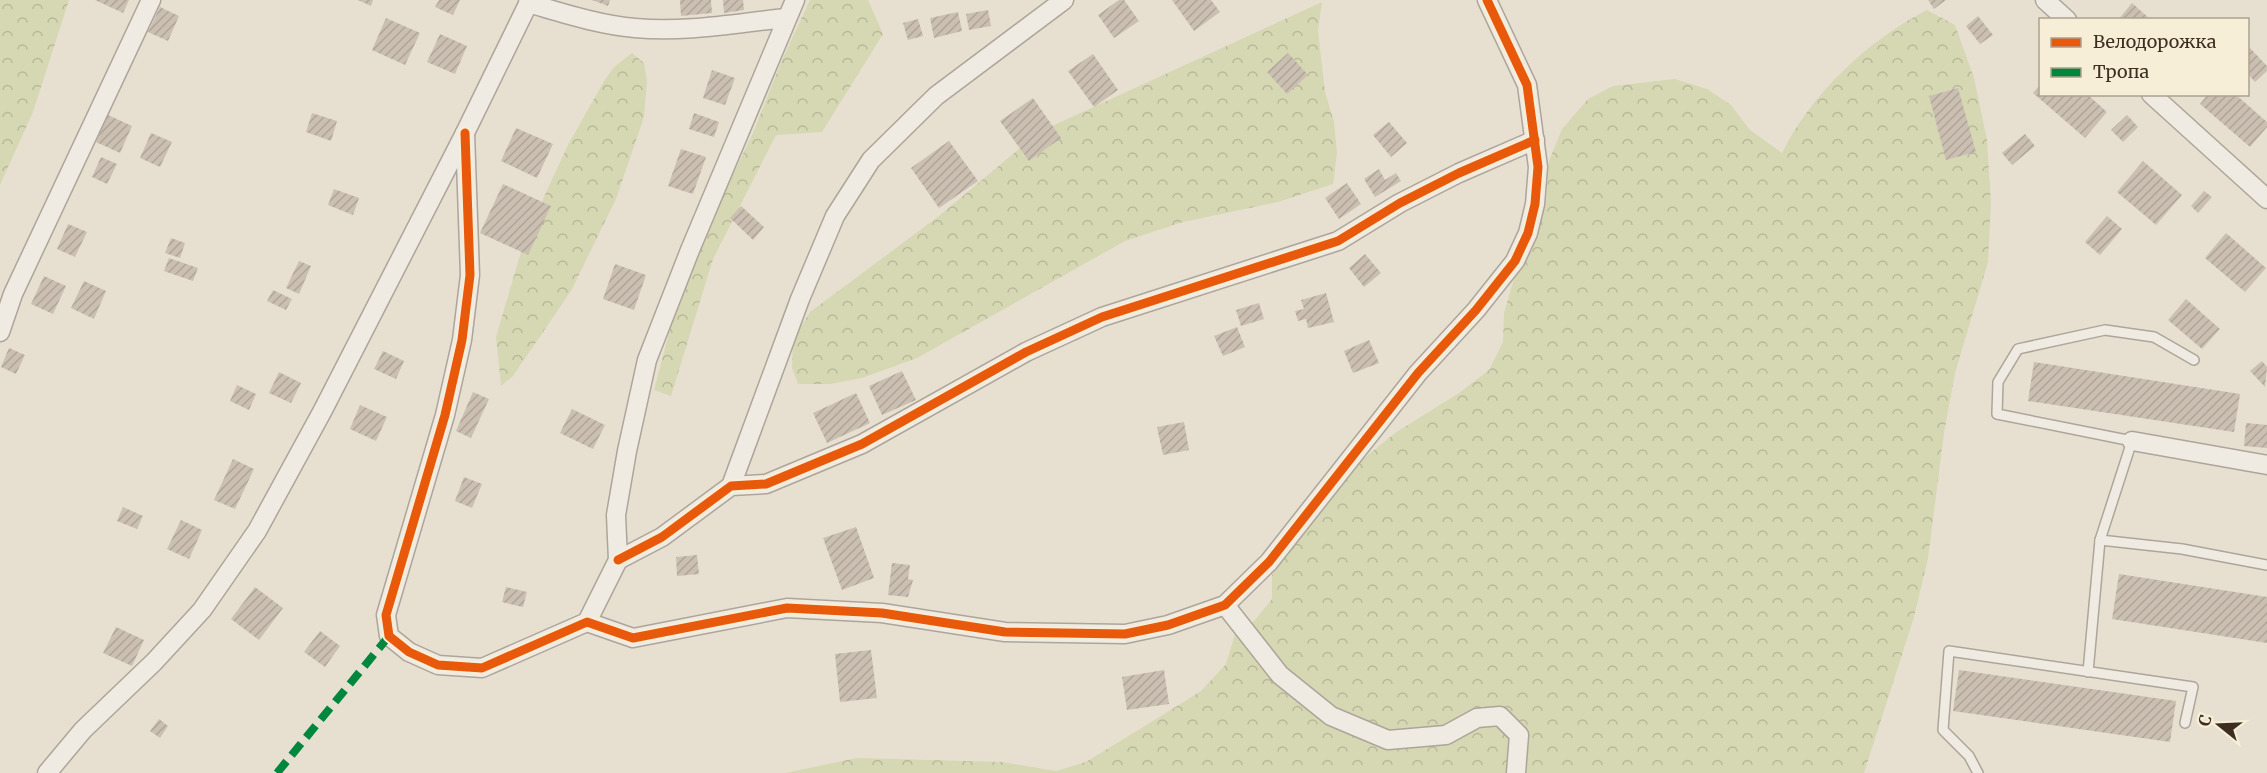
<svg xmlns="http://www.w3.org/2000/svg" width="2267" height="773" font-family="Merriweather,serif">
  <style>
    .forest { fill: url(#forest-crowns) }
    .building { fill: url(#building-hatch) }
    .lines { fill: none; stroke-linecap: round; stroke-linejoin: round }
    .lane-casing { stroke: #ada599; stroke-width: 12 }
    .street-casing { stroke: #ada599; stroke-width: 21 }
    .lane { stroke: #efebe3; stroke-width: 9 }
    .street { stroke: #efebe3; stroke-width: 18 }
    .quiet { stroke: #00873e; stroke-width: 8; stroke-dasharray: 15 8; stroke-linecap: butt }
    .cycleway-casing { stroke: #f7eed8; stroke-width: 13 }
    .cycleway { stroke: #e8590c; stroke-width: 9 }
  </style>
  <defs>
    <pattern id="forest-crowns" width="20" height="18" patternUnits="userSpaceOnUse" patternTransform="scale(1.5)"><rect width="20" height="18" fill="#d6d7b3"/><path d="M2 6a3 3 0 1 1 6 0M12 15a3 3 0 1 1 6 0" fill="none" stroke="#b9b99a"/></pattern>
    <pattern id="building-hatch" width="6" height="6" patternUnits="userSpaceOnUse" patternTransform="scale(1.5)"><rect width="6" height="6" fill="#cbbfb2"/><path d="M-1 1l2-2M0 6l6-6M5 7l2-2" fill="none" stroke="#afa499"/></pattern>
  </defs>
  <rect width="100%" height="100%" fill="#e7e0d1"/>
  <!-- forest -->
  <g class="forest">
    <path d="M0,0H69L33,112L0,185Z"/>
    <path d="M810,0H868L883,34L822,132L776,135L713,259L671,396L654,390L674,314L699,244L753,133L782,60Z"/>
    <path d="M1322,2L1318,31L1325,92L1334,122L1337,153L1333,184L1278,202L1183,222L1125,241L917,358L862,378L830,384H798L792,368L793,339L810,312L939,216L1039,132Z"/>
    <path d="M1927,10L1955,25L1974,78L1987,140L1991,203L1988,262L1955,373L1944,433L1928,558L1914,617L1864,773H785L857,758L1002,762L1056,771L1086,762L1153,721L1201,691L1226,664L1235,634L1255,620L1272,599V575L1286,549L1328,503L1351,469L1395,433L1459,393L1489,370L1503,342L1504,313L1514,279L1532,250L1546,201L1549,161L1562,129L1588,99L1613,86L1675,79L1707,89L1731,105L1750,130L1782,153C1811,94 1868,40 1927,10Z"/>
    <path d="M632,53L644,63L647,81L644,117L616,199L571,291L513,376L501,386L496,337L525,238L568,145L604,81L614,67Z"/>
  </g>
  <!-- building -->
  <g class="building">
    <path d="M95,0H129L123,13Z"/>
    <path d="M358,0H373L371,6Z"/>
    <path d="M439,0H460L453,15L435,7Z"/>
    <path d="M592,0H610L608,6Z"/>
    <path d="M680,0H711L712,13L681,16Z"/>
    <path d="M723,0H743L744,10L724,13Z"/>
    <path d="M1119,0H1124L1139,21L1114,38L1098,15Z"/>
    <path d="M1172,0H1211L1220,12L1194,31Z"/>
    <path d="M1928,0H1946L1934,9Z"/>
    <path d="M2132,3L2151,20H2118Z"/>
    <path d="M160,7L179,16L168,41L148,32Z"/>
    <path d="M988,10L991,26L969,30L966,14Z"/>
    <path d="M958,12L962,31L934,38L930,18Z"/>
    <path d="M1978,16L1993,35L1980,44L1966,26Z"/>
    <path d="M386,18L420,33L405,65L372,50Z"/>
    <path d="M918,19L923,36L908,40L903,23Z"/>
    <path d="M440,34L467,46L455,74L427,62Z"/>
    <path d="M2249,47L2267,66V71L2255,82L2248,74Z"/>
    <path d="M1288,53L1308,75L1287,94L1267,72Z"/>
    <path d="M1093,54L1118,90L1094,107L1068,71Z"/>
    <path d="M712,70L735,78L725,105L703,98Z"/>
    <path d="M2040,85V94H2087L2107,112L2085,138L2033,93Z"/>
    <path d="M1958,88L1976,152L1946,160L1929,96Z"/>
    <path d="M2208,94H2235L2267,122V127L2250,147L2200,104Z"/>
    <path d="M1033,98L1061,138L1029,161L1000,121Z"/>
    <path d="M312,113L337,121L331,141L306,132Z"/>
    <path d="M694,113L719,122L714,137L689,129Z"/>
    <path d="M108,115L132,126L120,153L96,142Z"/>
    <path d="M2127,115L2138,127L2123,142L2111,130Z"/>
    <path d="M1389,122L1407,143L1391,157L1373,135Z"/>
    <path d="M516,128L553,144L537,178L501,161Z"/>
    <path d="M151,133L172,142L160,167L140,158Z"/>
    <path d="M2025,134L2035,146L2012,165L2002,153Z"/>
    <path d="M949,141L978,181L939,208L911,168Z"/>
    <path d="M681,149L706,157L693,194L668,186Z"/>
    <path d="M101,157L117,164L107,184L92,177Z"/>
    <path d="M2143,161L2182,195L2156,225L2117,192Z"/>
    <path d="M1379,169L1385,180L1396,173L1401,181L1375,197L1364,179Z"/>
    <path d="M1347,183L1361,204L1339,219L1325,198Z"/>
    <path d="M503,184L551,206L528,255L480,233Z"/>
    <path d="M334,189L359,198L353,215L328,205Z"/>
    <path d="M2204,191L2212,197L2198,213L2191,206Z"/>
    <path d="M741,206L764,227L753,240L730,218Z"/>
    <path d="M2107,216L2122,229L2100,255L2085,242Z"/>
    <path d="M68,224L87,232L75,257L57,249Z"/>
    <path d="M2226,233L2266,268L2245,292L2205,258Z"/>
    <path d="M171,238L185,243L180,258L165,253Z"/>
    <path d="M1365,254L1381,273L1364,287L1349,268Z"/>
    <path d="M169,258L198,268L193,281L164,271Z"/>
    <path d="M299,261L311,266L299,294L286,288Z"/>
    <path d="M615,264L646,275L634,310L603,299Z"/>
    <path d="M44,276L66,286L53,314L31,304Z"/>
    <path d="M84,281L106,291L94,319L71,308Z"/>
    <path d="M273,290L292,299L286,310L267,301Z"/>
    <path d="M1326,293L1334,322L1308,328L1306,319L1298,321L1295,311L1304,309L1301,300Z"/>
    <path d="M2186,299L2220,329L2202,349L2168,320Z"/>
    <path d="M1259,303L1264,319L1241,326L1236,310Z"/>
    <path d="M1237,327L1245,347L1223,356L1214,336Z"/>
    <path d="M1369,340L1379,363L1353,373L1344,351Z"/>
    <path d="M9,348L25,355L16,374L1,367Z"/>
    <path d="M383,351L404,361L396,379L374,369Z"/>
    <path d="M2262,361L2267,367L2265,387L2250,371Z"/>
    <path d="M2034,362L2240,394L2234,432L2028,401Z"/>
    <path d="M902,371L916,400L882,415L869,386Z"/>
    <path d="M279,372L301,383L291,403L269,393Z"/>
    <path d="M237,385L256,394L249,410L230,401Z"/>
    <path d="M473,392L489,399L471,438L456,431Z"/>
    <path d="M856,393L870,423L827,443L813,413Z"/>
    <path d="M360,405L387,417L376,441L350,429Z"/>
    <path d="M572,409L605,425L593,449L560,433Z"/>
    <path d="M1184,422L1189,450L1163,455L1157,427Z"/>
    <path d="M2246,423L2267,425V448L2244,446Z"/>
    <path d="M233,459L254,469L235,509L214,500Z"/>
    <path d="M464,477L482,484L472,508L455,501Z"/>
    <path d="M123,507L143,516L137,529L117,521Z"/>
    <path d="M181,520L202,530L189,559L167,549Z"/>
    <path d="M856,527L874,578L842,590L823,538Z"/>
    <path d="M697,555L699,574L677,576L676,557Z"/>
    <path d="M892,563L910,565L908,579L913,580L908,597L888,595Z"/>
    <path d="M2119,574L2267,597V643L2112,619Z"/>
    <path d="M255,587L283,608L259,640L231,619Z"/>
    <path d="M506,587L527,592L523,607L502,602Z"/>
    <path d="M116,627L144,640L132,666L103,653Z"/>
    <path d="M320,631L340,646L325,667L304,652Z"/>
    <path d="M871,650L877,698L840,702L835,654Z"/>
    <path d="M1164,670L1169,704L1127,710L1122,677Z"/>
    <path d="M1959,670L2176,701L2170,742L1953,711Z"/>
    <path d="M159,719L168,726L160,738L150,731Z"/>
  </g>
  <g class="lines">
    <defs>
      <g id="lane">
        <path d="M2100,540L2182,549L2267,565"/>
        <path d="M2088,672L2100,540L2132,441L1997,414L1998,382L2018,349L2105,330L2154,337L2194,360"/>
        <path d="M1978,773L1969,756L1943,730L1949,651L2193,687L2185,723"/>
      </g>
      <g id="street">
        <path d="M2045,0L2067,20"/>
        <path d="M528,3C563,13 599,25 635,28C685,33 737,23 786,18"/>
        <path d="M2151,94L2267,199"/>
        <path d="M465,133L470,275L462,340L445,415L386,615L389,636L409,652L438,665L482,668L587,622L633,638L787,608L882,613L1005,632L1125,634L1168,625L1225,605L1269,562L1418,373L1476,310L1515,261L1528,233L1535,204L1538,167L1527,85L1487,0"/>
        <path d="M0,332L13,294L151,0"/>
        <path d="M2132,441L2267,465"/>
        <path d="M731,486L800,299L835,216L871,160L936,96L1064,0"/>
        <path d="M618,560L662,537L731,486L766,484L862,444L1026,352L1102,317L1338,241L1400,203L1459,173L1535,140"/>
        <path d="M1225,605L1280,675L1331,716L1388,740L1446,735L1477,718L1500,716L1519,735L1516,773"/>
        <path d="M587,622L618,560L616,515L627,451L647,360L690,250L795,0"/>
        <path d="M47,773L83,730L154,662L202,610L257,531L323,410L465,133L530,0"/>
      </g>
    </defs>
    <!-- lane casing -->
    <use href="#lane" class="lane-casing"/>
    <!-- street casing -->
    <use href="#street" class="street-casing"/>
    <!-- lane -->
    <use href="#lane" class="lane"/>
    <!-- street -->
    <use href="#street" class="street"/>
    <!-- quiet -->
    <path class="quiet" d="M277,773L389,636"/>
    <defs>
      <g id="cycleway">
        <path d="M465,133L470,275L462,340L445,415L386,615L389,636L409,652L438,665L482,668L587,622L633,638L787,608L882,613L1005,632L1125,634L1168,625L1225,605L1269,562L1418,373L1476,310L1515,261L1528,233L1535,204L1538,167L1527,85L1487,0"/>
        <path d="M618,560L662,537L731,486L766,484L862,444L1026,352L1102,317L1338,241L1400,203L1459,173L1535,140"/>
      </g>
    </defs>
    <!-- cycleway casing -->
    <use href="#cycleway" class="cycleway-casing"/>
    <!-- cycleway -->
    <use href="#cycleway" class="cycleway"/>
  </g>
  <!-- legend -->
  <rect x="2039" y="18" width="210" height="78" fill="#f7eed8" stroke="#ada18e" stroke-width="1.5"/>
  <rect x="2051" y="38" width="30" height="9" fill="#e8590c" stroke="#ada18e" stroke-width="1.5"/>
  <text x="2093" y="48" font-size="18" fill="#3d2e20">Велодорожка</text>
  <rect x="2051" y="68" width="30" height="9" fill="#00873e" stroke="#ada18e" stroke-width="1.5"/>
  <text x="2093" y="78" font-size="18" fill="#3d2e20">Тропа</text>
  <!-- north arrow -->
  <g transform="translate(2219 725) rotate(288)" stroke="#f7eed8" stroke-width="4.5" paint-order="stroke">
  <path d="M0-4.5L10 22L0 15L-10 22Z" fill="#3d2e20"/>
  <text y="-9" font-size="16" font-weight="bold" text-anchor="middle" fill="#3d2e20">С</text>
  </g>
</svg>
